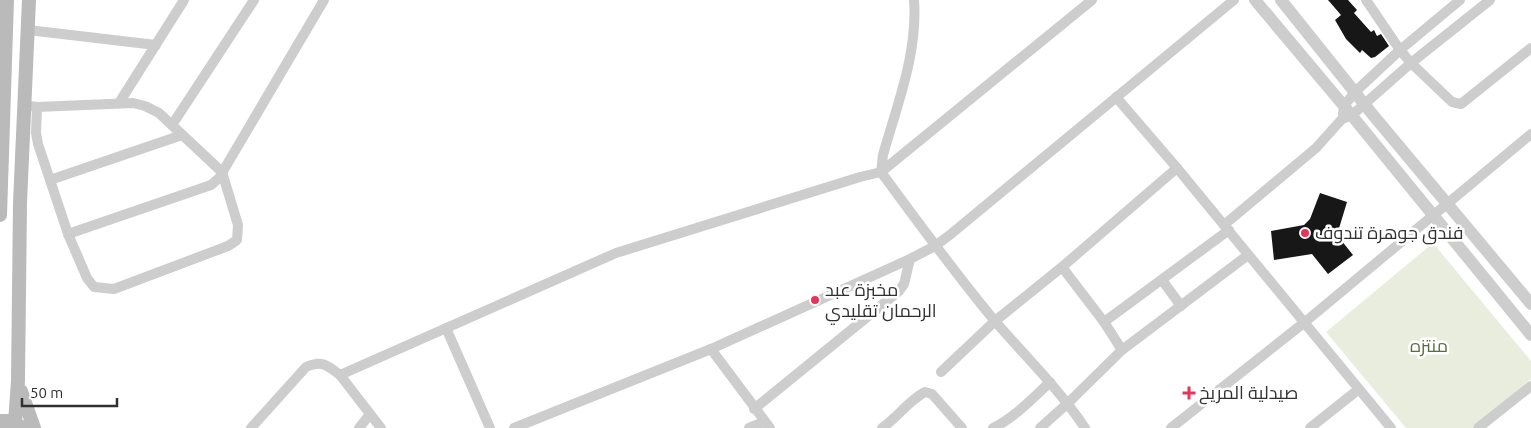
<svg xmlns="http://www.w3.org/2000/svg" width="1531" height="428" font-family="Ubuntu,Cairo,sans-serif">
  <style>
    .green { fill: #e8edde }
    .building { fill: #171717 }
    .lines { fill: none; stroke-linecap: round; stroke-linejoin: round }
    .minor { stroke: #cdcdcd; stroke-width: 10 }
    .tertiary { stroke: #cdcdcd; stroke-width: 12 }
    .secondary { stroke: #bababa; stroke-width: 14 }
    .poi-dot { fill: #e7335a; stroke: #fff; stroke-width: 2 }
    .labels { text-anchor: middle; stroke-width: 5; stroke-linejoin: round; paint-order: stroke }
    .poi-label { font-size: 18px; fill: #303030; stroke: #fff; text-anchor: start }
    .park-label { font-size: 18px; fill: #5a6d3d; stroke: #fff }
  </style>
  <rect width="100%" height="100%" fill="#fff"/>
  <!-- green -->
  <path class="green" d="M1433,243L1531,361V379L1472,428H1406L1326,332Z"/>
  <!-- building -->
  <g class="building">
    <path d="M1328,0H1348L1357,10L1354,13L1371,32L1374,30L1377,36L1381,34L1389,46L1375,57L1371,58L1362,50L1360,53L1346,39L1335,20L1341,15Z"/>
    <path d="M1320,193L1347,202L1337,235L1353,255L1328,274L1312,254L1274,260L1271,231L1304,225L1310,219Z"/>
  </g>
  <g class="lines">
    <!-- minor -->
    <g class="minor">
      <path d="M1366,0L1400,50L1411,63L1452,102L1461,104L1531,48"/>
      <path d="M28,30L156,45"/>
      <path d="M1116,97L1177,168L1391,428"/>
      <path d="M119,103L184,0"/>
      <path d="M23,105L37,107L133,103L145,106L159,113L222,172L238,225L237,240L228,246L114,289L94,287L87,278L68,234L38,144L36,133L37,107"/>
      <path d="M1343,114L1344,106L1355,92L1400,50L1460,0"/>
      <path d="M172,125L254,0"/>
      <path d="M50,180L182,135"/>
      <path d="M1224,225L1316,148L1342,119L1352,115L1411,63L1490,0"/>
      <path d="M68,234L211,185L219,178L324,0"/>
      <path d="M1062,267L1104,322L1122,350"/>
      <path d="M1162,280L1181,306"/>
      <path d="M1104,322L1229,230"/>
      <path d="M446,328L490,428"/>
      <path d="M711,349L770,428"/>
      <path d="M941,372L995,321L1062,267L1177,168"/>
      <path d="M754,409L899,291L904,284L910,259"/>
      <path d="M251,428L306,367C322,360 327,365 340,375"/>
      <path d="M359,428L370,414"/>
      <path d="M381,428L340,375L616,253L860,177L881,172L883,155C897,105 918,53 914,0"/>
      <path d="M514,428L711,349L910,259L935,246L951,234L1234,0"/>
      <path d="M749,428L764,422"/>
      <path d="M882,428C898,417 908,401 925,392L932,394L962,428"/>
      <path d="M993,428C1014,418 1033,398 1050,382"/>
      <path d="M1040,428L1068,403L1122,350L1248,255"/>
      <path d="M1085,428C1059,389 1025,356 994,320C954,272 918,222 881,172L1092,0"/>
      <path d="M1171,428L1305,322L1531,134"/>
      <path d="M1310,428L1359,389"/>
      <path d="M1478,428L1531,386"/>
    </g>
    <!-- tertiary -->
    <g class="tertiary">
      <path d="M1255,0L1344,106L1531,335"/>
      <path d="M1281,0L1373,115L1531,304"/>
    </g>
    <!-- secondary -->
    <g class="secondary">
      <path d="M0,215L7,0"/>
      <path d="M21,391L34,428"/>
      <path d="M0,421H12L21,427"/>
      <path d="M15,423L18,381L20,203L29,0"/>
    </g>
  </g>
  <!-- markers -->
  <g class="poi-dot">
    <circle cx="1305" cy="233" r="5"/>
    <circle cx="815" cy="300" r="5"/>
    <path d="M1186.5 385.5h5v5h5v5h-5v5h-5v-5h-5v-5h5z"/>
  </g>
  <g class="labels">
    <!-- poi labels -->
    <g class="poi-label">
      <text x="1315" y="239">فندق جوهرة تندوف</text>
      <text x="825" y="296">مخبزة عبد<tspan x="825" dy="21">الرحمان تقليدي</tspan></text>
      <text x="1199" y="399">صيدلية المريخ</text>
    </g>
    <!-- park labels -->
    <g class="park-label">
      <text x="1429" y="352">منتزه</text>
    </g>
  </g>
  <!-- scale -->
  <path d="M22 398v8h95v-8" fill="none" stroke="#303030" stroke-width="2.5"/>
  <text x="30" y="398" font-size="15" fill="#303030" stroke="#ffffff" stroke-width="4" paint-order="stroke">50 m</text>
</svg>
